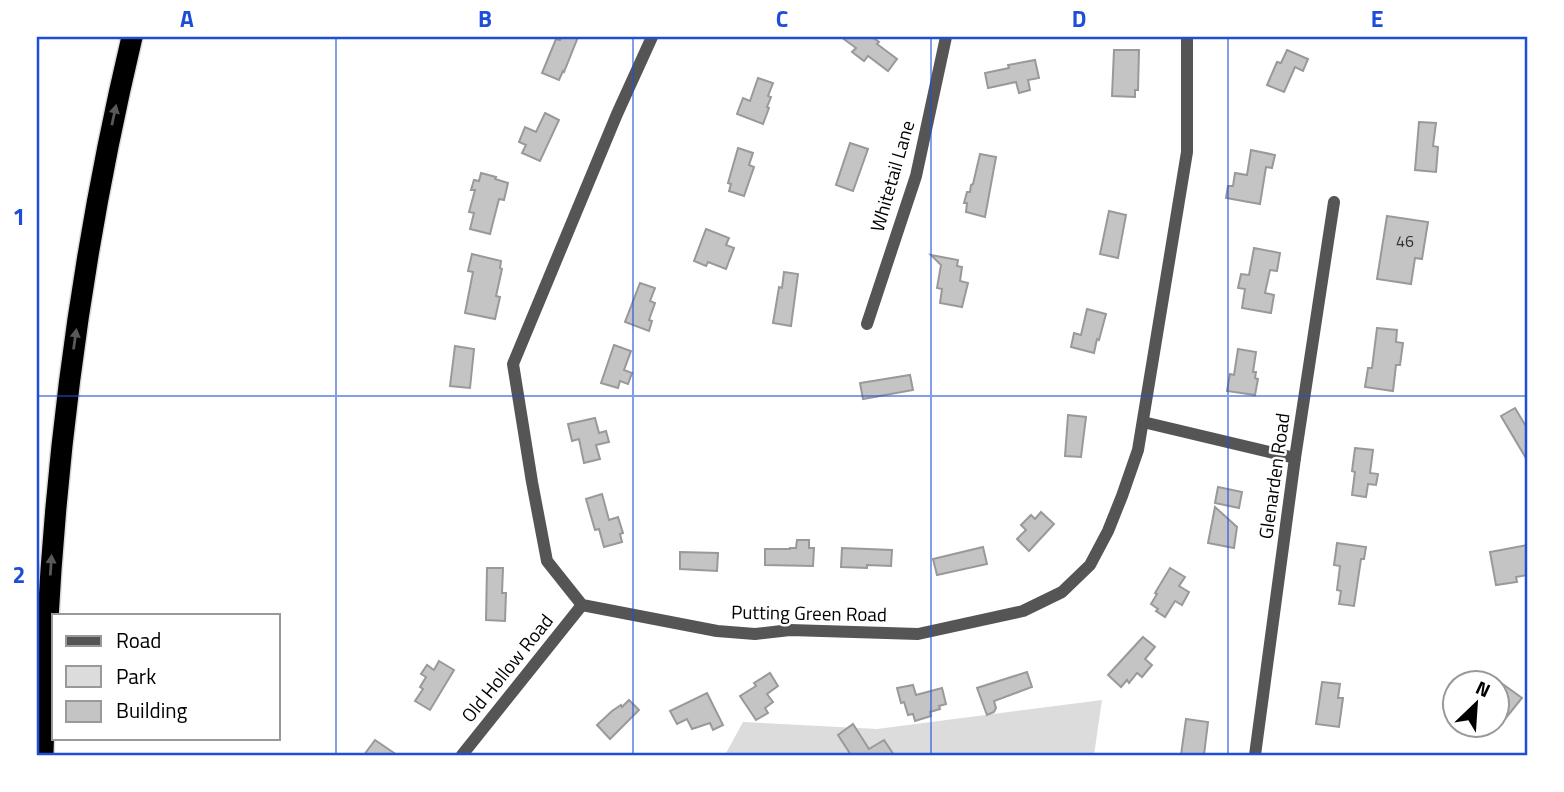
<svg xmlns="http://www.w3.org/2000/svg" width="1564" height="792" font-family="'Titillium Web',sans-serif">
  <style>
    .green { fill: #dcdcdc }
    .building { fill: #c4c4c4; stroke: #999; stroke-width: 2 }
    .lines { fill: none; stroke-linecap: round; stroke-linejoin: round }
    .motorway-casing { stroke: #dbdbdb; stroke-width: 24 }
    .minor { stroke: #555; stroke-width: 12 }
    .motorway { stroke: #000; stroke-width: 21 }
    .oneway { fill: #595959 }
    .grid { fill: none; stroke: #1d4ed8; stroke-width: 2; stroke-opacity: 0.55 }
    .labels { text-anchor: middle; stroke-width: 5; stroke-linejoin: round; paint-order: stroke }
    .number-label { font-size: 16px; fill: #313131 }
    .street-label { font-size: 19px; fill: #000; stroke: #fff }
    .neatline { fill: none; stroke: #1d4ed8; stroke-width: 2.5 }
    .grid-label { font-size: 23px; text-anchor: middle; font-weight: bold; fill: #1d4ed8 }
  </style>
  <rect width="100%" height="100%" fill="#fff"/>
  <!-- green -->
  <path class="green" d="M1102,700L1094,755H725L743,722L877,729Z"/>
  <!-- building -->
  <g class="building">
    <path d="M562,37H578L564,72L563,71L559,80L542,73L556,39L560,40Z"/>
    <path d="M841,37H872L879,42L877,44L897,59L888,71L868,56L864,61L852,52L856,48Z"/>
    <path d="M1114,50H1139L1138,90H1135V97L1112,96Z"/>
    <path d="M1287,50L1308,59L1303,71L1295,67L1284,92L1267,85L1277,62L1281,63Z"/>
    <path d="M1035,60L1039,78L1028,80L1030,90L1019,93L1016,82L988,88L985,73L1009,68L1008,65Z"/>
    <path d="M758,78L773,83L768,96L771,97L767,107L769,108L763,124L737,114L743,98L750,101Z"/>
    <path d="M545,113L559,120L540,161L522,153L526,145L519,142L525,127L536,132Z"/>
    <path d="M1419,122L1436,123L1433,146L1438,147L1436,172L1415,170Z"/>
    <path d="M850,143L868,149L853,191L836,185Z"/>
    <path d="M738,148L753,153L749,165L754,167L744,196L729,191L731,184L728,183Z"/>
    <path d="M1251,150L1275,155L1272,168L1266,167L1260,204L1226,198L1228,186H1233L1235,173L1247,175Z"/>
    <path d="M980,154L996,157L985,217L966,212L967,203H964L967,192H970L971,185L973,184Z"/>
    <path d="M481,173L496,177L495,179L508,183L504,200L499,199L490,234L470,229L474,213L469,212L475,190H471L474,180L479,181Z"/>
    <path d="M1109,211L1126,215L1118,258L1100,254Z"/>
    <path d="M1387,216L1428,222L1422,259L1415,258L1411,284L1377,279Z"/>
    <path d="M706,229L729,238L726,245L734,248L726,269L708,262L706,266L694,261Z"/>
    <path d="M1254,248L1280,253L1277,271L1270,270L1265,293L1274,295L1271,313L1242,308L1245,289L1238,288L1241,274L1249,275Z"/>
    <path d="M472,254L501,261L500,268L502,269L496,296L500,297L495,319L465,313L473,272L468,271Z"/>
    <path d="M931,255L958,260L957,266L962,267L960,281L968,283L962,307L940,303L942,289L937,288L941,265Z"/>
    <path d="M784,272L798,274L791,326L773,323L779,287L782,288Z"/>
    <path d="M640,283L655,288L650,301L655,303L649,320L652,321L649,331L625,322Z"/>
    <path d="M1087,309L1106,314L1099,340L1097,339L1094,353L1071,347L1074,333L1081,335Z"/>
    <path d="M1377,328L1397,330L1396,342L1403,343L1400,365H1396L1393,391L1365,387L1368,368H1372Z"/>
    <path d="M614,345L631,351L624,370L632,373L628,384L620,381L618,388L601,383Z"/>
    <path d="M455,346L474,349L470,388L450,386Z"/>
    <path d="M1238,349L1256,352L1253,372H1256L1255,378L1258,379L1255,395L1227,391L1230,374L1234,375Z"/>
    <path d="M910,375L913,390L863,399L860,383Z"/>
    <path d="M1515,408L1527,428V460L1501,416Z"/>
    <path d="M1068,415L1086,417L1081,457L1065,456Z"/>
    <path d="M595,418L599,433L606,431L609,442L596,445L600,459L584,463L579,439L572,441L568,424Z"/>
    <path d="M1355,448L1373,450L1370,473L1378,474L1376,485L1368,484L1366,497L1352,495L1355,472L1352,471Z"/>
    <path d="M1218,487L1242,492L1239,508L1215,503Z"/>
    <path d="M602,494L609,520L618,517L623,533L620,534L622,542L604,547L599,529L595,530L586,499Z"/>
    <path d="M1215,507L1237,527L1234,548L1208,543Z"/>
    <path d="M1041,512L1054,524L1029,551L1017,539L1026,530L1021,525L1031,515L1035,519Z"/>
    <path d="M797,540H809V548H814L813,566L765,565V549H790V548H796Z"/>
    <path d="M1337,543L1366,547L1364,559H1361L1354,606L1339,604L1341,591L1337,590L1340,566L1334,565Z"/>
    <path d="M1527,545V575L1516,577L1517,582L1496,585L1490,552Z"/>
    <path d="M983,547L987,564L937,575L933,559Z"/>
    <path d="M842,548L892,550L891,566L867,565V568L841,567Z"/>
    <path d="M680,552L718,553L717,571L680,569Z"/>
    <path d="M487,568H503L502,593H506L505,621L486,620Z"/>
    <path d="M1170,568L1185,577L1179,586L1189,592L1182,605L1175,601L1165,617L1156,611L1158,609L1151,604L1157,594L1155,593Z"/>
    <path d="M1143,637L1155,647L1145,659L1152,665L1142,677L1137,673L1129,683L1127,680L1121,687L1108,675Z"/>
    <path d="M439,661L454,670L430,710L415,701L423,689L420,687L426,677L421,674L427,665L434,670Z"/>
    <path d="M1027,672L1032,687L994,701L996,708L994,712L987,715L977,688Z"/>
    <path d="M770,673L778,686L767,694L773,702L765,708L768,713L756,720L740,696L756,686L754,683Z"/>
    <path d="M1497,680L1522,698L1505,719L1497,713Z"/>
    <path d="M1322,682L1340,684L1338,698H1343L1339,727L1316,724Z"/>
    <path d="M913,685L916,695L942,688L946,704L939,706L940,709L930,712L931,716L915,721L913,714L908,715L904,702L901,703L897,688Z"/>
    <path d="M707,693L723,725L713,730L710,723L692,729L687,719L677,724L670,711Z"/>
    <path d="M629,700L639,710L610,739L597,725L612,711L621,705L622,707Z"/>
    <path d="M1186,719L1208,722L1204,755H1181Z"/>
    <path d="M853,724L869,749L884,740L894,755H851L838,735Z"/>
    <path d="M375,740L397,755H364Z"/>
  </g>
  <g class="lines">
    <defs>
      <path id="motorway" d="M43,755C47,513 76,273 132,37"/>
    </defs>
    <!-- motorway casing -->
    <use href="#motorway" class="motorway-casing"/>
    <!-- minor -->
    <g class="minor">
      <path d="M652,37L617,114L513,364L532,482L547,561L582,605L717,631L755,634L790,630L918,634L1023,611L1062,592L1090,565L1108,531L1122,496L1138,450L1187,152V37"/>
      <path d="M867,324L916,176L946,37"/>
      <path d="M1143,422L1295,458"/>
      <path d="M462,755L582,605"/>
      <path d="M1255,755L1295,458L1334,202"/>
    </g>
    <!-- motorway -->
    <use href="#motorway" class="motorway"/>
  </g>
  <!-- one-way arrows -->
  <defs><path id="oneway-solid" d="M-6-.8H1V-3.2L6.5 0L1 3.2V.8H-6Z" transform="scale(1.75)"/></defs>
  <g class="oneway">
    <use href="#oneway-solid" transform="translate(114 115) rotate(-78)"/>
    <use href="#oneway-solid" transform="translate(75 339) rotate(-82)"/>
    <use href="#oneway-solid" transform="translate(51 565) rotate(-86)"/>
  </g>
  <!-- grid -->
  <path class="grid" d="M336,37V755M633,37V755M931,37V755M1228,37V755M37,396H1527"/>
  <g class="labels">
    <!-- number labels -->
    <g class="number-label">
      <text x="1405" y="247">46</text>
    </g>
    <!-- street labels -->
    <g class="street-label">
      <text transform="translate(892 176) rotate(-74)" y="7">Whitetail Lane</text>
      <text transform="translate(1274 476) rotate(-82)" y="7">Glenarden Road</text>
      <text transform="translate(809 613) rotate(1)" y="7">Putting Green Road</text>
      <text transform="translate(507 668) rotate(-51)" y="7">Old Hollow Road</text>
    </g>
  </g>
  <!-- border -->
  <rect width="1564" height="792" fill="none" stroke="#ffffff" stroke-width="77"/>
  <!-- legend -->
  <rect x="52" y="614" width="228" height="126" fill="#ffffff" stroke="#999999" stroke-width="2"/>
  <rect x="66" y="636" width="35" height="10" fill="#555555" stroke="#999999" stroke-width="2"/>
  <text x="116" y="648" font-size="21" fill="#000000">Road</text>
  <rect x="66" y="666" width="35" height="21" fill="#dcdcdc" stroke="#999999" stroke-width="2"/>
  <text x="116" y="684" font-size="21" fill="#000000">Park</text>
  <rect x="66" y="701" width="35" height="21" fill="#c4c4c4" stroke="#999999" stroke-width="2"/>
  <text x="116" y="718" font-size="21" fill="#000000">Building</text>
  <!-- north arrow -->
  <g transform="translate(1476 704) rotate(25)"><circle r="33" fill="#ffffff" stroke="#999999" stroke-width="2"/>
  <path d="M0-5L12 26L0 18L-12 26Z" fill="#000000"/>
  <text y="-10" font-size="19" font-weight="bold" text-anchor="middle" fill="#000000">N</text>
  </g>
  <rect x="38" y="38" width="1488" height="716" class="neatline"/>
  <g class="grid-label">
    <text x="187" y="27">A</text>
    <text x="485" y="27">B</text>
    <text x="782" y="27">C</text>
    <text x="1079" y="27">D</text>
    <text x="1377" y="27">E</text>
    <text x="19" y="225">1</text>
    <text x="19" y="583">2</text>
  </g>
</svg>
